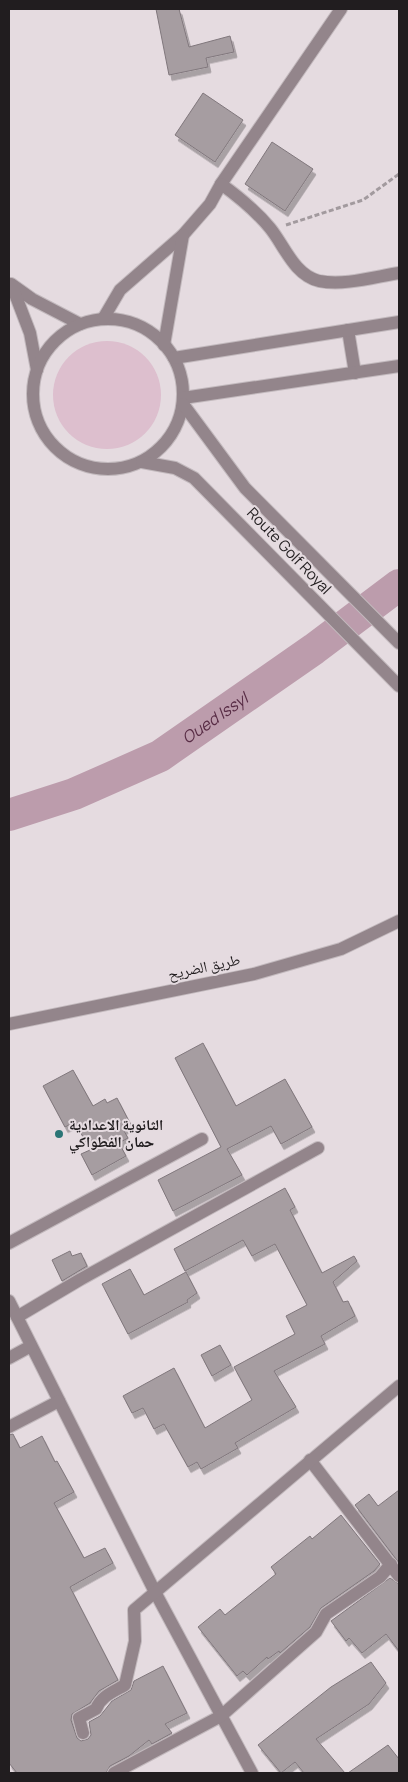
<svg xmlns="http://www.w3.org/2000/svg" width="408" height="1782" font-family="Manrope,'Noto Naskh Arabic',sans-serif">
  <style>
    .green { fill: #ddbfce }
    .lines { fill: none; stroke-linecap: round; stroke-linejoin: round }
    .river { stroke: #bc9cac; stroke-width: 32 }
    .building { fill: #a69da1; stroke: #80777c; filter: url(#shadow) }
    .minor-casing { stroke: #c2b9bd; stroke-width: 14 }
    .path { stroke: #a29a9e; stroke-width: 3; stroke-dasharray: 5 2.5; stroke-linecap: butt }
    .minor { stroke: #93858b; stroke-width: 12 }
    .poi-dot { fill: #2a7475; stroke: #e5dbe0; stroke-width: 2 }
    .labels { text-anchor: middle; stroke-width: 4; stroke-linejoin: round; paint-order: stroke }
    .street-label { font-size: 15px; fill: #211d1f; stroke: #e5dbe0 }
    .poi-label { font-size: 15px; font-weight: bold; fill: #211d1f; stroke: #e5dbe0; text-anchor: start }
    .water-label { font-size: 16px; font-style: italic; fill: #582c45; stroke: #e5dbe0 }
  </style>
  <defs>
    <filter id="shadow"><feDropShadow dx="3" dy="5.5" stdDeviation="0" flood-color="#0004"/></filter>
  </defs>
  <rect width="100%" height="100%" fill="#e5dbe0"/>
  <!-- green -->
  <circle class="green" cx="107" cy="395" r="54"/>
  <g class="lines">
    <!-- river -->
    <path class="river" id="s1" d="M9,815L74,794L160,756L314,649L399,585"/>
  </g>
  <!-- building -->
  <g class="building">
    <path d="M156,9H179L189,47L230,36L234,52L206,58L208,67L169,75Z"/>
    <path d="M203,93L243,120L215,162L175,135Z"/>
    <path d="M272,142L313,169L285,211L245,184Z"/>
    <path d="M203,1043L236,1106L285,1079L312,1127L281,1144L271,1126L227,1149L242,1175L173,1211L158,1180L221,1147L175,1058Z"/>
    <path d="M73,1070L93,1106L105,1099L107,1103L117,1098L131,1125L123,1129L128,1138L119,1143L126,1156L92,1175L81,1154L90,1150L75,1122L65,1127L43,1086Z"/>
    <path d="M285,1188L295,1207L290,1210L322,1273L354,1256L357,1261L333,1282L343,1302L348,1301L355,1316L321,1336L325,1344L274,1371L296,1407L235,1443L238,1448L201,1469L197,1462L188,1467L164,1424L154,1429L143,1408L132,1413L123,1396L174,1368L205,1428L252,1400L234,1367L295,1334L286,1316L307,1305L275,1244L252,1256L243,1240L185,1271L174,1249Z"/>
    <path d="M70,1251L72,1256L81,1253L87,1266L62,1281L52,1260Z"/>
    <path d="M130,1269L144,1295L186,1272L197,1293L187,1300L188,1302L128,1334L102,1284Z"/>
    <path d="M220,1345L231,1365L212,1376L201,1355Z"/>
    <path d="M13,1434L20,1448L42,1436L55,1462L57,1461L74,1492L54,1503L84,1558L105,1548L113,1563L70,1587L118,1680L99,1691L90,1703L72,1714L71,1720L77,1738L81,1741L88,1739L91,1735L89,1722L100,1716L112,1701L131,1690L134,1681L163,1666L187,1713L165,1724L172,1733L152,1744L149,1740L129,1756L110,1766L106,1773H17L9,1763V1435Z"/>
    <path d="M399,1490V1563L355,1505L369,1494L378,1506Z"/>
    <path d="M341,1515L380,1564L374,1571L321,1608L310,1627L280,1653L279,1651L268,1659L267,1657L247,1675L243,1671L237,1676L198,1627L220,1609L225,1615L276,1574L271,1567L310,1536L312,1539Z"/>
    <path d="M390,1578L399,1584V1651L386,1634L362,1653L349,1638L346,1641L331,1621Z"/>
    <path d="M371,1662L386,1683L369,1704L316,1739L345,1773H304L295,1762L281,1773L258,1745L331,1687Z"/>
    <path d="M388,1745L399,1759V1773H348Z"/>
  </g>
  <g class="lines">
    <defs>
      <g id="minor">
        <path d="M221,184L341,9"/>
        <path d="M11,284L32,299L80,324"/>
        <path d="M12,286L30,333L37,370"/>
        <circle cx="108" cy="394" r="75"/>
        <path d="M103,319L120,290L183,235L210,204L221,184C239,197 256,211 270,228C284,245 294,275 319,281C344,286 374,277 399,273"/>
        <path d="M348,330L355,373"/>
        <path d="M164,345L183,235"/>
        <path d="M174,358L399,322"/>
        <path d="M183,398L399,366"/>
        <path d="M183,404L245,488L399,643"/>
        <path d="M142,462L175,468L194,478L399,686"/>
        <path d="M9,1024L254,974L341,949L399,921"/>
        <path d="M9,1243L202,1139"/>
        <path d="M9,1301L155,1592L252,1773"/>
        <path d="M17,1317L81,1279L318,1148"/>
        <path d="M9,1358L31,1346"/>
        <path d="M9,1427L59,1401"/>
        <path d="M310,1460L399,1576"/>
        <path d="M83,1733L79,1718L96,1709C101,1696 113,1692 125,1685L135,1641L134,1610L399,1386"/>
        <path d="M114,1773L221,1716L316,1632L326,1614L380,1577L391,1564"/>
      </g>
    </defs>
    <!-- minor casing -->
    <use href="#minor" class="minor-casing"/>
    <!-- path -->
    <path class="path" d="M286,225L363,200L399,174"/>
    <!-- minor -->
    <use href="#minor" class="minor"/>
  </g>
  <!-- markers -->
  <circle class="poi-dot" cx="59" cy="1134" r="5"/>
  <g class="labels">
    <!-- street labels -->
    <g class="street-label">
      <text transform="translate(289 551) rotate(46)" y="5">Route Golf Royal</text>
      <text transform="translate(204 967) rotate(-12)" y="5">طريق الضريح</text>
    </g>
    <!-- poi labels -->
    <g class="poi-label">
      <text x="69" y="1130">الثانوية الاعدادية<tspan x="69" dy="17">حمان الفطواكي</tspan></text>
    </g>
    <!-- water labels -->
    <g class="water-label">
      <text dy="6" stroke="none"><textPath href="#s1" startOffset="229">Oued Issyl</textPath></text>
    </g>
  </g>
  <!-- border -->
  <rect width="408" height="1782" fill="none" stroke="#211d1f" stroke-width="20"/>
</svg>
